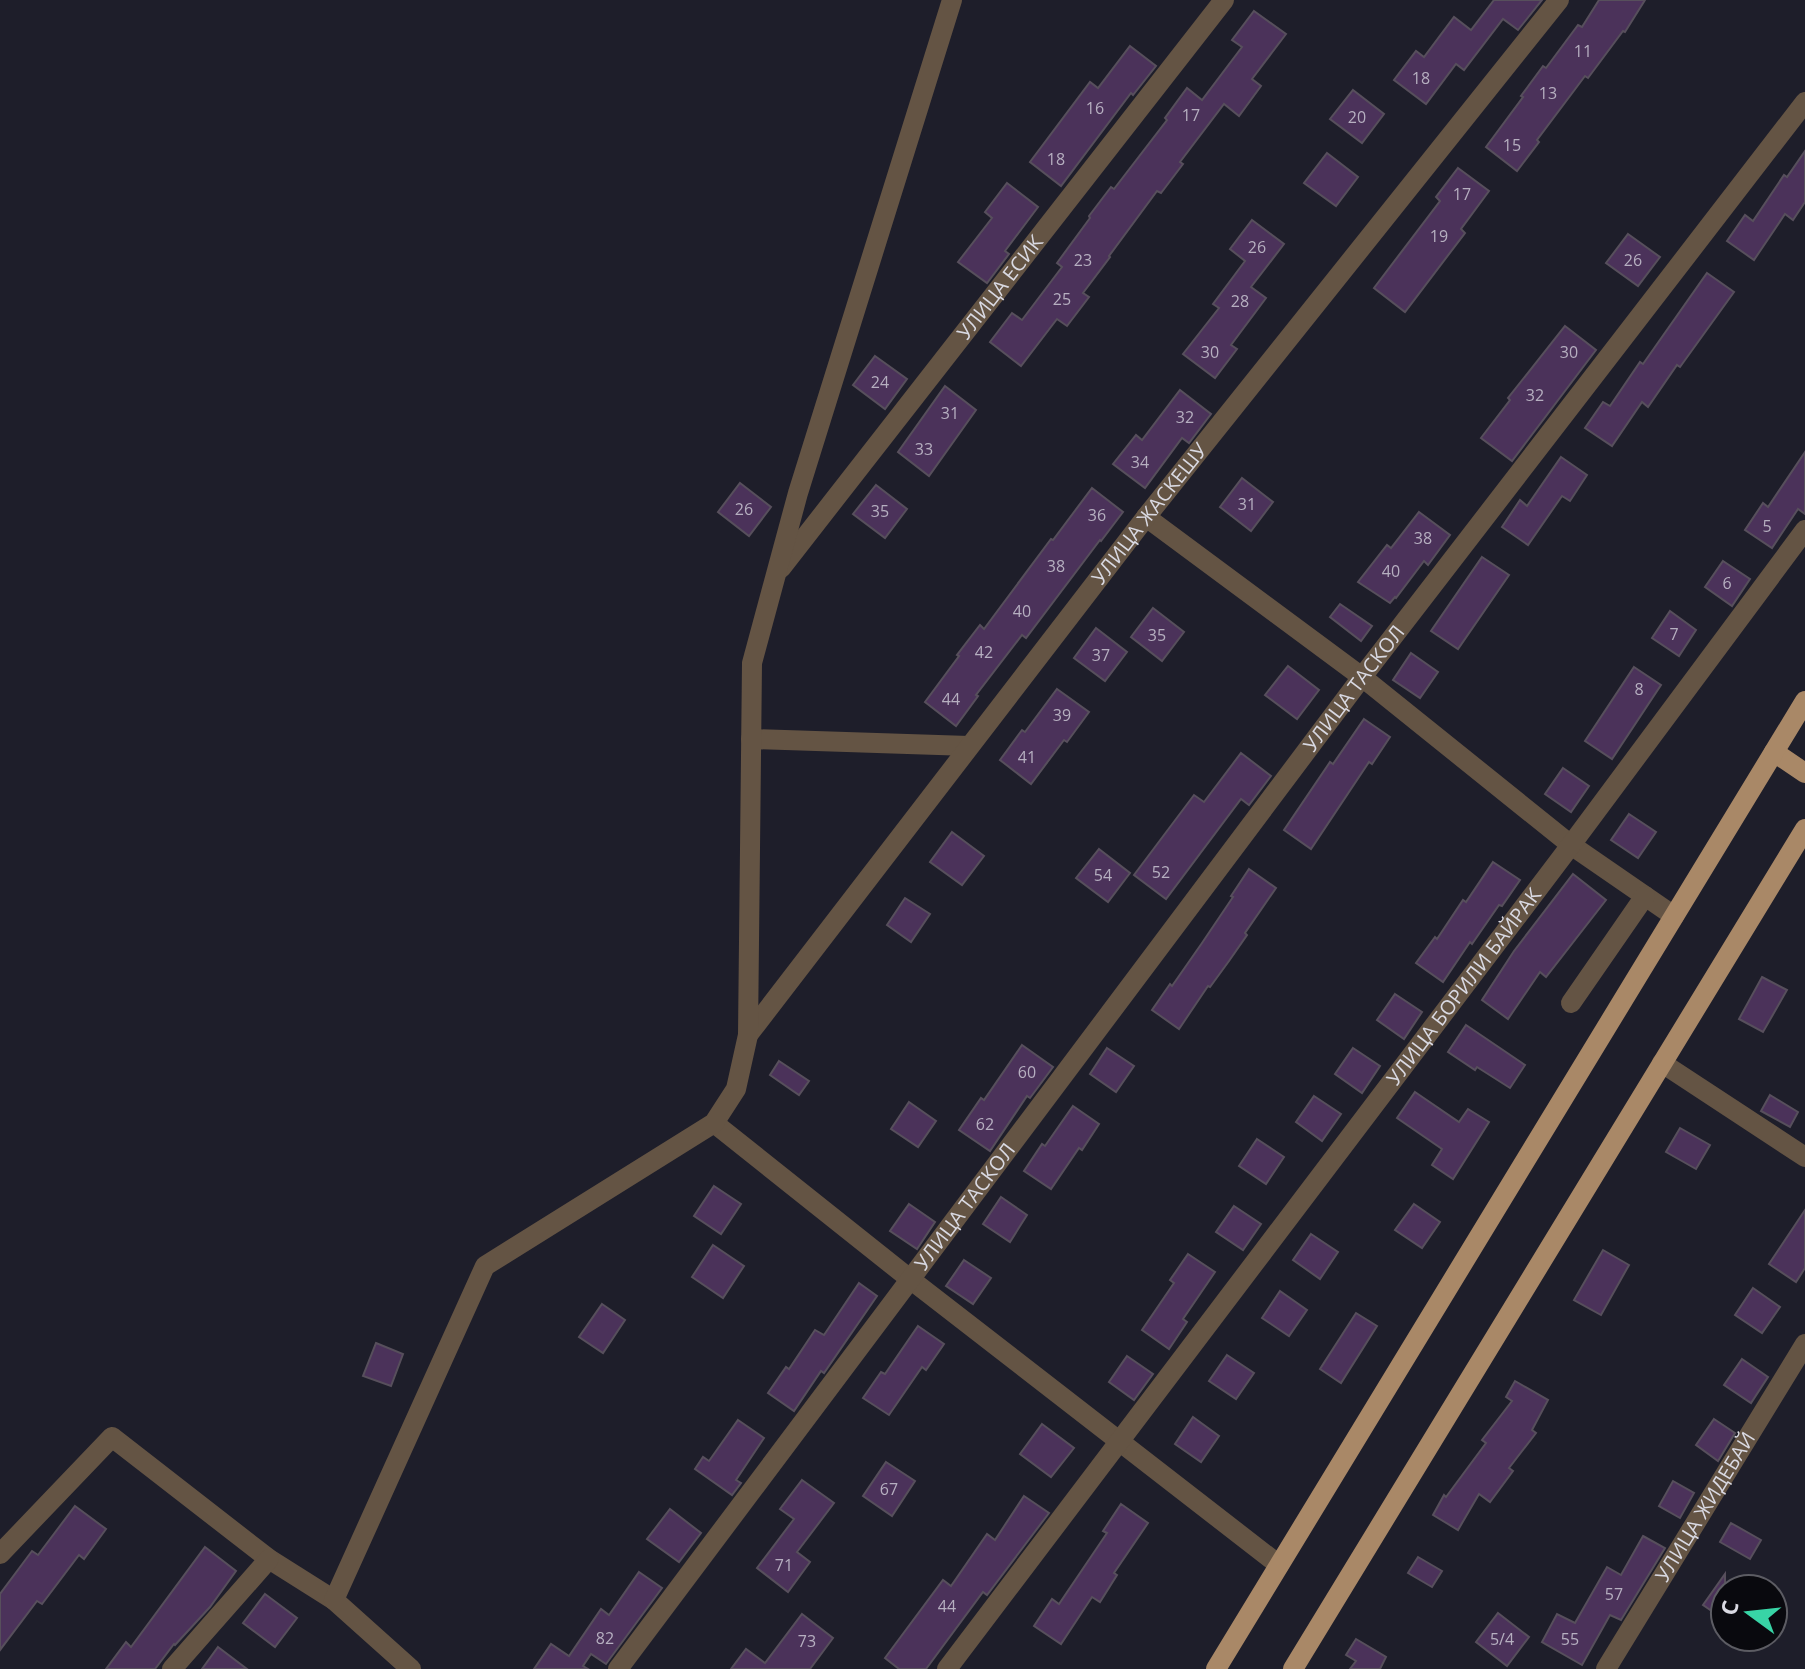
<svg xmlns="http://www.w3.org/2000/svg" width="1805" height="1669" font-family="'Open Sans',sans-serif">
  <style>
    .building { fill: #4b325a; stroke: #574f5c; stroke-width: 2 }
    .lines { fill: none; stroke-linecap: round; stroke-linejoin: round }
    .minor { stroke: #645444; stroke-width: 20 }
    .major { stroke: #a98867; stroke-width: 20 }
    .labels { text-anchor: middle; stroke-width: 8; stroke-linejoin: round; paint-order: stroke }
    .number-label { font-size: 16px; fill: #b6afc0 }
    .street-label { font-size: 20px; fill: #d9d9e2; stroke: #09090e }
  </style>
  <rect width="100%" height="100%" fill="#1e1e2a"/>
  <!-- building -->
  <g class="building">
    <path d="M1494,0H1542L1518,30L1503,19L1464,70L1456,64L1426,104L1394,80L1416,51L1424,57L1454,17L1471,30Z"/>
    <path d="M1599,0H1645L1625,32L1623,31L1588,78L1585,76L1537,140L1539,142L1517,171L1486,147L1523,97L1521,96L1543,66L1546,68L1578,25L1582,27Z"/>
    <path d="M1254,11L1286,34L1252,79L1261,86L1239,116L1224,104L1180,162L1183,164L1161,193L1157,191L1109,256L1110,257L1083,293L1089,297L1067,326L1057,319L1021,366L990,342L1012,313L1022,320L1062,267L1057,263L1090,218L1089,216L1111,187L1114,189L1167,120L1165,118L1187,88L1202,100L1242,47L1232,40Z"/>
    <path d="M1130,46L1156,66L1133,95L1131,93L1061,186L1030,162L1090,82L1098,88Z"/>
    <path d="M1353,90L1384,114L1362,143L1330,119Z"/>
    <path d="M1805,151V202L1793,220L1785,214L1754,260L1727,241L1745,215L1753,221L1784,175L1787,177Z"/>
    <path d="M1327,153L1358,177L1336,206L1304,183Z"/>
    <path d="M1458,168L1489,191L1461,229L1465,233L1405,312L1374,288L1440,201L1436,197Z"/>
    <path d="M1007,183L1038,207L1005,251L1009,254L987,283L958,262L992,218L985,212Z"/>
    <path d="M1252,220L1284,244L1251,287L1266,298L1231,345L1237,349L1215,378L1183,354L1219,308L1213,304L1245,261L1230,249Z"/>
    <path d="M1628,234L1660,257L1638,286L1606,263Z"/>
    <path d="M1707,273L1734,292L1680,367L1677,365L1648,407L1642,402L1612,446L1585,428L1603,402L1610,406L1640,362L1643,364Z"/>
    <path d="M1565,326L1596,350L1512,461L1481,438L1510,400L1508,398Z"/>
    <path d="M875,356L907,379L885,409L853,385Z"/>
    <path d="M945,386L976,410L929,476L898,452Z"/>
    <path d="M1180,390L1211,414L1189,443L1182,438L1145,488L1113,464L1136,435L1142,440Z"/>
    <path d="M1805,452V514L1798,509L1772,548L1745,530L1763,503L1768,507Z"/>
    <path d="M1561,457L1587,475L1570,501L1562,496L1528,545L1502,527L1520,500L1527,506Z"/>
    <path d="M1242,478L1273,502L1251,531L1220,507Z"/>
    <path d="M740,483L771,507L749,536L718,512Z"/>
    <path d="M876,485L907,509L885,538L853,514Z"/>
    <path d="M1092,488L1123,512L1101,541L1100,540L1026,638L1022,635L976,695L978,696L956,726L925,702L959,656L957,655L980,625L984,629L1051,539L1053,540Z"/>
    <path d="M1419,512L1450,535L1428,565L1424,561L1396,598L1395,597L1390,603L1358,582L1387,545L1391,548Z"/>
    <path d="M1482,557L1509,575L1458,649L1431,631Z"/>
    <path d="M1723,561L1750,579L1732,606L1705,587Z"/>
    <path d="M1340,604L1372,626L1361,641L1330,617Z"/>
    <path d="M1153,608L1184,632L1162,661L1131,637Z"/>
    <path d="M1670,611L1696,630L1679,656L1652,638Z"/>
    <path d="M1096,628L1127,652L1105,681L1074,658Z"/>
    <path d="M1411,653L1438,672L1420,698L1393,680Z"/>
    <path d="M1288,666L1319,690L1297,719L1265,695Z"/>
    <path d="M1634,667L1661,685L1612,759L1585,741Z"/>
    <path d="M1057,689L1089,712L1067,742L1064,740L1031,784L1000,760L1022,730L1025,732Z"/>
    <path d="M1364,719L1390,737L1372,764L1369,762L1311,849L1284,830L1330,762L1333,764Z"/>
    <path d="M1241,753L1271,776L1249,805L1241,799L1166,899L1134,875L1194,795L1204,802Z"/>
    <path d="M1563,768L1589,786L1571,812L1545,794Z"/>
    <path d="M1629,814L1656,832L1638,858L1611,840Z"/>
    <path d="M952,832L984,856L962,885L930,862Z"/>
    <path d="M1099,849L1130,873L1108,902L1076,878Z"/>
    <path d="M1493,862L1520,880L1502,906L1499,905L1472,944L1470,942L1443,982L1416,963L1435,937L1437,939L1463,900L1466,902Z"/>
    <path d="M1249,869L1276,888L1245,933L1247,935L1229,961L1210,987L1208,986L1179,1029L1152,1010L1170,984L1172,986L1202,943L1233,897L1231,896Z"/>
    <path d="M1573,874L1606,900L1546,977L1540,972L1508,1019L1482,1000L1514,951Z"/>
    <path d="M905,898L930,914L911,942L887,925Z"/>
    <path d="M1762,977L1787,990L1763,1032L1739,1019Z"/>
    <path d="M1395,994L1422,1012L1404,1039L1377,1020Z"/>
    <path d="M1466,1025L1525,1065L1510,1088L1477,1067L1475,1070L1448,1052Z"/>
    <path d="M1022,1045L1053,1067L1030,1098L1027,1096L990,1151L959,1130L981,1098L984,1100Z"/>
    <path d="M1107,1048L1134,1066L1116,1092L1090,1074Z"/>
    <path d="M1353,1048L1380,1066L1362,1093L1335,1074Z"/>
    <path d="M779,1061L809,1081L799,1095L770,1075Z"/>
    <path d="M1415,1092L1459,1122L1468,1109L1489,1122L1453,1179L1432,1165L1442,1149L1397,1118Z"/>
    <path d="M1770,1095L1798,1112L1790,1127L1761,1111Z"/>
    <path d="M1314,1096L1341,1114L1322,1141L1296,1122Z"/>
    <path d="M909,1102L936,1121L918,1147L891,1129Z"/>
    <path d="M1073,1106L1099,1124L1082,1150L1079,1148L1051,1189L1024,1171L1042,1144L1045,1146Z"/>
    <path d="M1680,1128L1710,1145L1696,1169L1666,1152Z"/>
    <path d="M1257,1139L1284,1157L1266,1184L1239,1166Z"/>
    <path d="M714,1186L741,1204L721,1234L694,1216Z"/>
    <path d="M1001,1197L1027,1215L1010,1242L983,1224Z"/>
    <path d="M909,1204L935,1222L917,1249L890,1231Z"/>
    <path d="M1414,1204L1440,1222L1422,1248L1395,1230Z"/>
    <path d="M1234,1206L1261,1224L1243,1250L1216,1232Z"/>
    <path d="M1805,1210V1268L1796,1282L1769,1264Z"/>
    <path d="M1311,1234L1338,1252L1320,1279L1293,1260Z"/>
    <path d="M713,1245L744,1266L723,1298L692,1277Z"/>
    <path d="M1603,1250L1629,1265L1601,1315L1574,1300Z"/>
    <path d="M1188,1254L1215,1272L1183,1319L1187,1322L1169,1349L1142,1330L1174,1283L1170,1280Z"/>
    <path d="M964,1260L991,1278L973,1304L946,1286Z"/>
    <path d="M859,1283L877,1296L824,1373L821,1371L794,1411L768,1393L786,1367L789,1369L815,1330L824,1335Z"/>
    <path d="M1753,1288L1780,1307L1762,1333L1735,1315Z"/>
    <path d="M1280,1291L1307,1310L1289,1336L1262,1318Z"/>
    <path d="M602,1304L625,1320L603,1353L579,1337Z"/>
    <path d="M1356,1313L1377,1326L1341,1383L1320,1369Z"/>
    <path d="M918,1326L944,1344L926,1370L922,1367L889,1415L863,1398L881,1372L885,1374Z"/>
    <path d="M376,1343L403,1354L391,1386L363,1376Z"/>
    <path d="M1227,1355L1254,1373L1236,1399L1209,1381Z"/>
    <path d="M1127,1356L1153,1374L1134,1400L1109,1382Z"/>
    <path d="M1742,1359L1768,1377L1751,1403L1724,1385Z"/>
    <path d="M1515,1381L1548,1400L1532,1430L1536,1433L1509,1468L1513,1471L1490,1502L1479,1494L1458,1530L1433,1515L1444,1495L1446,1497L1486,1443L1482,1440L1512,1401L1506,1397Z"/>
    <path d="M1193,1417L1219,1436L1201,1462L1175,1444Z"/>
    <path d="M1714,1419L1735,1433L1718,1461L1696,1445Z"/>
    <path d="M738,1420L764,1438L736,1480L741,1483L732,1495L695,1469L703,1457L709,1461Z"/>
    <path d="M1042,1424L1074,1448L1051,1477L1020,1454Z"/>
    <path d="M886,1462L915,1481L892,1516L863,1496Z"/>
    <path d="M802,1480L834,1503L797,1552L810,1562L788,1592L757,1568L794,1519L780,1509Z"/>
    <path d="M1673,1481L1694,1493L1680,1518L1659,1506Z"/>
    <path d="M1024,1496L1049,1513L987,1595L983,1592L926,1669H899L885,1658L943,1580L951,1586L987,1534L995,1540Z"/>
    <path d="M1121,1504L1148,1523L1114,1573L1117,1575L1100,1602L1092,1597L1061,1644L1034,1626L1052,1599L1059,1604L1107,1533L1103,1531Z"/>
    <path d="M75,1506L106,1529L84,1559L79,1555L42,1604L37,1601L0,1650V1594L32,1551L38,1555Z"/>
    <path d="M670,1509L701,1533L679,1562L647,1539Z"/>
    <path d="M1731,1523L1761,1540L1750,1559L1720,1542Z"/>
    <path d="M1643,1536L1665,1548L1621,1620L1610,1615L1582,1665L1542,1642L1557,1614L1575,1623L1607,1567L1621,1575Z"/>
    <path d="M205,1547L236,1571L210,1607L175,1645L174,1644L155,1669H106L126,1642L131,1647Z"/>
    <path d="M1418,1557L1442,1571L1432,1587L1408,1573Z"/>
    <path d="M639,1572L662,1588L606,1664L591,1654L583,1666L588,1669H534L551,1644L569,1656L601,1609L609,1615Z"/>
    <path d="M1725,1574V1620L1703,1605Z"/>
    <path d="M265,1594L297,1618L275,1647L243,1623Z"/>
    <path d="M1498,1613L1529,1637L1507,1666L1476,1642Z"/>
    <path d="M802,1614L833,1638L810,1669H731L746,1649L765,1663Z"/>
    <path d="M1356,1639L1386,1657L1380,1669H1350L1356,1661L1346,1655Z"/>
    <path d="M218,1647L247,1669H202Z"/>
  </g>
  <g class="lines">
    <!-- minor -->
    <g class="minor">
      <path d="M1146,517L1362,677L1571,845L1674,916"/>
      <path id="s1" d="M781,568L1224,0"/>
      <path d="M751,739L969,746"/>
      <path d="M1571,1003L1645,896"/>
      <path id="s2" d="M748,1035L1146,517L1559,0"/>
      <path d="M1662,1063L1805,1157"/>
      <path d="M714,1123L910,1279L1279,1565"/>
      <path d="M0,1554L112,1437L269,1559L334,1600"/>
      <path d="M172,1669L269,1559"/>
      <path d="M411,1669L334,1600L485,1266L714,1123L736,1089L748,1035L752,663L798,493L952,0"/>
      <path id="s3" d="M618,1669L1362,677L1805,102"/>
      <path id="s4" d="M947,1669L1571,845L1805,530"/>
      <path id="s5" d="M1606,1669L1805,1344"/>
    </g>
    <!-- major -->
    <g class="major">
      <path d="M1774,752L1805,773"/>
      <path d="M1216,1669L1805,701"/>
      <path d="M1293,1669L1805,829"/>
    </g>
  </g>
  <g class="labels">
    <!-- number labels -->
    <g class="number-label">
      <text x="1583" y="57">11</text>
      <text x="1421" y="84">18</text>
      <text x="1548" y="99">13</text>
      <text x="1095" y="114">16</text>
      <text x="1191" y="121">17</text>
      <text x="1357" y="123">20</text>
      <text x="1512" y="151">15</text>
      <text x="1056" y="165">18</text>
      <text x="1462" y="200">17</text>
      <text x="1439" y="242">19</text>
      <text x="1257" y="253">26</text>
      <text x="1083" y="266">23</text>
      <text x="1633" y="266">26</text>
      <text x="1062" y="305">25</text>
      <text x="1240" y="307">28</text>
      <text x="1210" y="358">30</text>
      <text x="1569" y="358">30</text>
      <text x="880" y="388">24</text>
      <text x="1535" y="401">32</text>
      <text x="950" y="419">31</text>
      <text x="1185" y="423">32</text>
      <text x="924" y="455">33</text>
      <text x="1140" y="468">34</text>
      <text x="1247" y="510">31</text>
      <text x="744" y="515">26</text>
      <text x="880" y="517">35</text>
      <text x="1097" y="521">36</text>
      <text x="1767" y="532">5</text>
      <text x="1423" y="544">38</text>
      <text x="1056" y="572">38</text>
      <text x="1391" y="577">40</text>
      <text x="1727" y="589">6</text>
      <text x="1022" y="617">40</text>
      <text x="1674" y="640">7</text>
      <text x="1157" y="641">35</text>
      <text x="984" y="658">42</text>
      <text x="1101" y="661">37</text>
      <text x="1639" y="695">8</text>
      <text x="951" y="705">44</text>
      <text x="1062" y="721">39</text>
      <text x="1027" y="763">41</text>
      <text x="1161" y="878">52</text>
      <text x="1103" y="881">54</text>
      <text x="1027" y="1078">60</text>
      <text x="985" y="1130">62</text>
      <text x="889" y="1495">67</text>
      <text x="784" y="1571">71</text>
      <text x="1614" y="1600">57</text>
      <text x="947" y="1612">44</text>
      <text x="605" y="1644">82</text>
      <text x="1502" y="1645">5/4</text>
      <text x="1570" y="1645">55</text>
      <text x="807" y="1647">73</text>
    </g>
    <!-- street labels -->
    <g class="street-label">
      <text dy="7" stroke="none"><textPath href="#s1" startOffset="356">УЛИЦА ЕСИК</textPath></text>
      <text dy="7" stroke="none"><textPath href="#s2" startOffset="658">УЛИЦА ЖАСКЕШУ</textPath></text>
      <text dy="7" stroke="none"><textPath href="#s3" startOffset="1226">УЛИЦА ТАСКОЛ</textPath></text>
      <text dy="7" stroke="none"><textPath href="#s4" startOffset="856">УЛИЦА БОРИЛИ БАЙРАК</textPath></text>
      <text dy="7" stroke="none"><textPath href="#s3" startOffset="578">УЛИЦА ТАСКОЛ</textPath></text>
      <text dy="7" stroke="none"><textPath href="#s5" startOffset="190">УЛИЦА ЖИДЕБАЙ</textPath></text>
    </g>
  </g>
  <!-- north arrow -->
  <g transform="translate(1749 1613) rotate(285)"><circle r="38" fill="#09090e" stroke="#5c5c63" stroke-width="2"/>
  <path d="M0-6L14 30L0 20L-14 30Z" fill="#38d4a6"/>
  <text y="-12" font-size="22" font-weight="bold" text-anchor="middle" fill="#d9d9e2">С</text>
  </g>
</svg>
